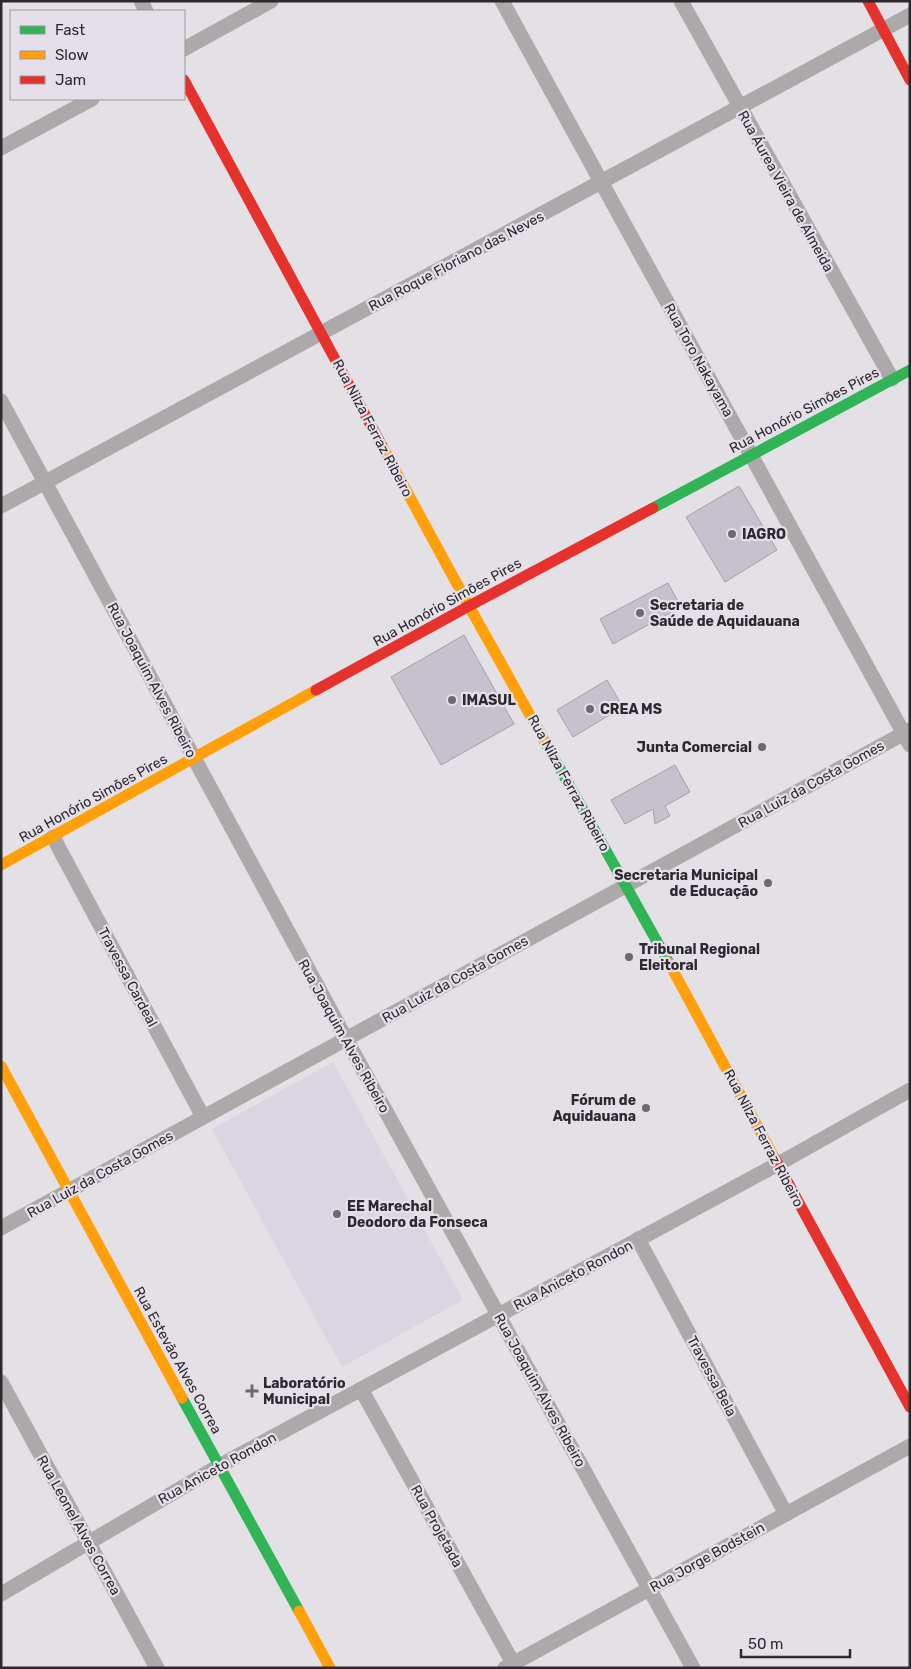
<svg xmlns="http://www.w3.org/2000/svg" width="911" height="1669" font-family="Rubik,sans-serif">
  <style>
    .built { fill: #dad5e0 }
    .building { fill: #c7c1cd; stroke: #a4a2a6 }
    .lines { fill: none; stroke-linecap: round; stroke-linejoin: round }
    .street { stroke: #aba9aa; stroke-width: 15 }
    .fast { stroke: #30b455; stroke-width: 11 }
    .slow { stroke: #ff9f0a; stroke-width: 11 }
    .jam { stroke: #e5322d; stroke-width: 11 }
    .poi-dot { fill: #6c6a6e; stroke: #e4dfe8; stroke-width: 2 }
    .labels { text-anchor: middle; stroke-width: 4.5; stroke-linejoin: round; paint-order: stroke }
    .street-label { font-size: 14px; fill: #2c2a2e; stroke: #e4dfe8 }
    .poi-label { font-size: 14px; font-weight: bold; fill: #2c2a2e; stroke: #e4dfe8; text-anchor: start }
  </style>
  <rect width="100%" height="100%" fill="#e4e1e6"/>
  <!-- built -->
  <path class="built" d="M333,1062L463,1300L342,1367L212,1129Z"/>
  <!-- building -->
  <g class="building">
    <path d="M739,486L777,550L725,582L686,517Z"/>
    <path d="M668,583L681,607L613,644L600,619Z"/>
    <path d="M464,635L514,724L441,765L391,677Z"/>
    <path d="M607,680L623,707L573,737L557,710Z"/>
    <path d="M675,765L690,792L665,806L670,816L655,824L653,809L625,824L611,800Z"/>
  </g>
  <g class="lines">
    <!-- street -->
    <g class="street">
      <path d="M141,1L146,11"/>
      <path d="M502,1L910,745"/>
      <path d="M681,1L892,379"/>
      <path d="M184,49L271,1"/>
      <path d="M1,148L92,99"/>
      <path d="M1,401L346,1039L693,1668"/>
      <path d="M1,506L910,15"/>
      <path d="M53,837L203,1117"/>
      <path d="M1,1228L910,730"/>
      <path d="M638,1239L786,1514"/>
      <path d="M1,1382L157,1668"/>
      <path d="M361,1389L513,1663"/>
      <path d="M1,1594L219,1466L778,1164L910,1090"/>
      <path d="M505,1668L910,1446"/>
    </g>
    <!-- fast -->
    <g class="fast">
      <path d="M653,508L910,370"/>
      <path d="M545,742L669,963"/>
      <path d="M182,1398L299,1611"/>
    </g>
    <!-- slow -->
    <g class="slow">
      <path d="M382,446L469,606L545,742"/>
      <path d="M1,865L316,690"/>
      <path d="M669,963L775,1159"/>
      <path d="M1,1066L182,1398"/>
      <path d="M299,1611L330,1668"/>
    </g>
    <!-- jam -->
    <g class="jam">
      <path d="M868,1L910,80"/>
      <path d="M184,80L382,446"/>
      <path d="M316,690L469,606L653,508"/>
      <path d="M775,1159L910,1407"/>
    </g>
  </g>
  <!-- markers -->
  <g class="poi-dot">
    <circle cx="732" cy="534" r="5"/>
    <circle cx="640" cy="613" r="5"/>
    <circle cx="452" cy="700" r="5"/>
    <circle cx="590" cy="709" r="5"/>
    <circle cx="762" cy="747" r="5"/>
    <circle cx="768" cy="883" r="5"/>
    <circle cx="629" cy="957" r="5"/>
    <circle cx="646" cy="1108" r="5"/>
    <circle cx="337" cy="1214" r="5"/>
    <path d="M249.5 1383.5h5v5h5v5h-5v5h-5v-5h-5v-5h5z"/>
  </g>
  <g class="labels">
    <!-- street labels -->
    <g class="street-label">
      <text transform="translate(786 191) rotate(61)" y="5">Rua Áurea Vieira de Almeida</text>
      <text transform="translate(456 261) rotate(-28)" y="5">Rua Roque Floriano das Neves</text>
      <text transform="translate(699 360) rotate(61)" y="5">Rua Toro Nakayama</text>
      <text transform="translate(804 410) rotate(-28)" y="5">Rua Honório Simões Pires</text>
      <text transform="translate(373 428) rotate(62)" y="5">Rua Nilza Ferraz Ribeiro</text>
      <text transform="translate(447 602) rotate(-29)" y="5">Rua Honório Simões Pires</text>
      <text transform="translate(152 680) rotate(62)" y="5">Rua Joaquim Alves Ribeiro</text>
      <text transform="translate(569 783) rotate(61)" y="5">Rua Nilza Ferraz Ribeiro</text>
      <text transform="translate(811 784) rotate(-29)" y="5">Rua Luiz da Costa Gomes</text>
      <text transform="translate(93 798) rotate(-29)" y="5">Rua Honório Simões Pires</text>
      <text transform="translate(128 977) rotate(62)" y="5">Travessa Cardeal</text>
      <text transform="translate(455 979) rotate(-29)" y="5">Rua Luiz da Costa Gomes</text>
      <text transform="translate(344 1036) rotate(61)" y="5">Rua Joaquim Alves Ribeiro</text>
      <text transform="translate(764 1138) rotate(62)" y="5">Rua Nilza Ferraz Ribeiro</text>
      <text transform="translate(100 1174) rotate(-29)" y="5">Rua Luiz da Costa Gomes</text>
      <text transform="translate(573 1275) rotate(-28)" y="5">Rua Aniceto Rondon</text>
      <text transform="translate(178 1360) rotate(61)" y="5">Rua Estevão Alves Correa</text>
      <text transform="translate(712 1376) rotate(62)" y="5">Travessa Bela</text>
      <text transform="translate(540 1390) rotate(61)" y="5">Rua Joaquim Alves Ribeiro</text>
      <text transform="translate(217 1468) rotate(-29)" y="5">Rua Aniceto Rondon</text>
      <text transform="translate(79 1525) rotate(61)" y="5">Rua Leonel Alves Correa</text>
      <text transform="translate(437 1526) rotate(61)" y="5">Rua Projetada</text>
      <text transform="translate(707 1557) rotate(-29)" y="5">Rua Jorge Bodstein</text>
    </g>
    <!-- poi labels -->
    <g class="poi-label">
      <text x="742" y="539">IAGRO</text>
      <text x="650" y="610">Secretaria de<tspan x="650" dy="16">Saúde de Aquidauana</tspan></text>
      <text x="462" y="705">IMASUL</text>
      <text x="600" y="714">CREA MS</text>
      <text x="752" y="752" text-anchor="end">Junta Comercial</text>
      <text x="758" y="880" text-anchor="end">Secretaria Municipal<tspan x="758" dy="16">de Educação</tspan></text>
      <text x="639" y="954">Tribunal Regional<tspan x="639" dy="16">Eleitoral</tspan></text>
      <text x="636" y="1105" text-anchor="end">Fórum de<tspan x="636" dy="16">Aquidauana</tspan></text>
      <text x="347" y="1211">EE Marechal<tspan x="347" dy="16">Deodoro da Fonseca</tspan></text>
      <text x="263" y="1388">Laboratório<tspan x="263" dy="16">Municipal</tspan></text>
    </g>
  </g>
  <!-- border -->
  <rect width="911" height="1669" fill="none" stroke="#2c2a2e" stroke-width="5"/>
  <!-- legend -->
  <rect x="10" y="10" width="175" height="90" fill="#e4dfe8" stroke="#9a979e"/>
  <rect x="20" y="26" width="25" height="8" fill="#30b455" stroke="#9a979e"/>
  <text x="55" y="35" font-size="15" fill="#2c2a2e">Fast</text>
  <rect x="20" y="51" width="25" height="8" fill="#ff9f0a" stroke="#9a979e"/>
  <text x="55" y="60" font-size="15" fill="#2c2a2e">Slow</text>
  <rect x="20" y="76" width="25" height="8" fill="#e5322d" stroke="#9a979e"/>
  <text x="55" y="85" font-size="15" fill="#2c2a2e">Jam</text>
  <!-- scale -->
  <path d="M741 1649v8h109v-8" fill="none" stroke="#2c2a2e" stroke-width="2.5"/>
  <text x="748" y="1649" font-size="15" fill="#2c2a2e" stroke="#e4dfe8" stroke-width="4" paint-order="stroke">50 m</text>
</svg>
